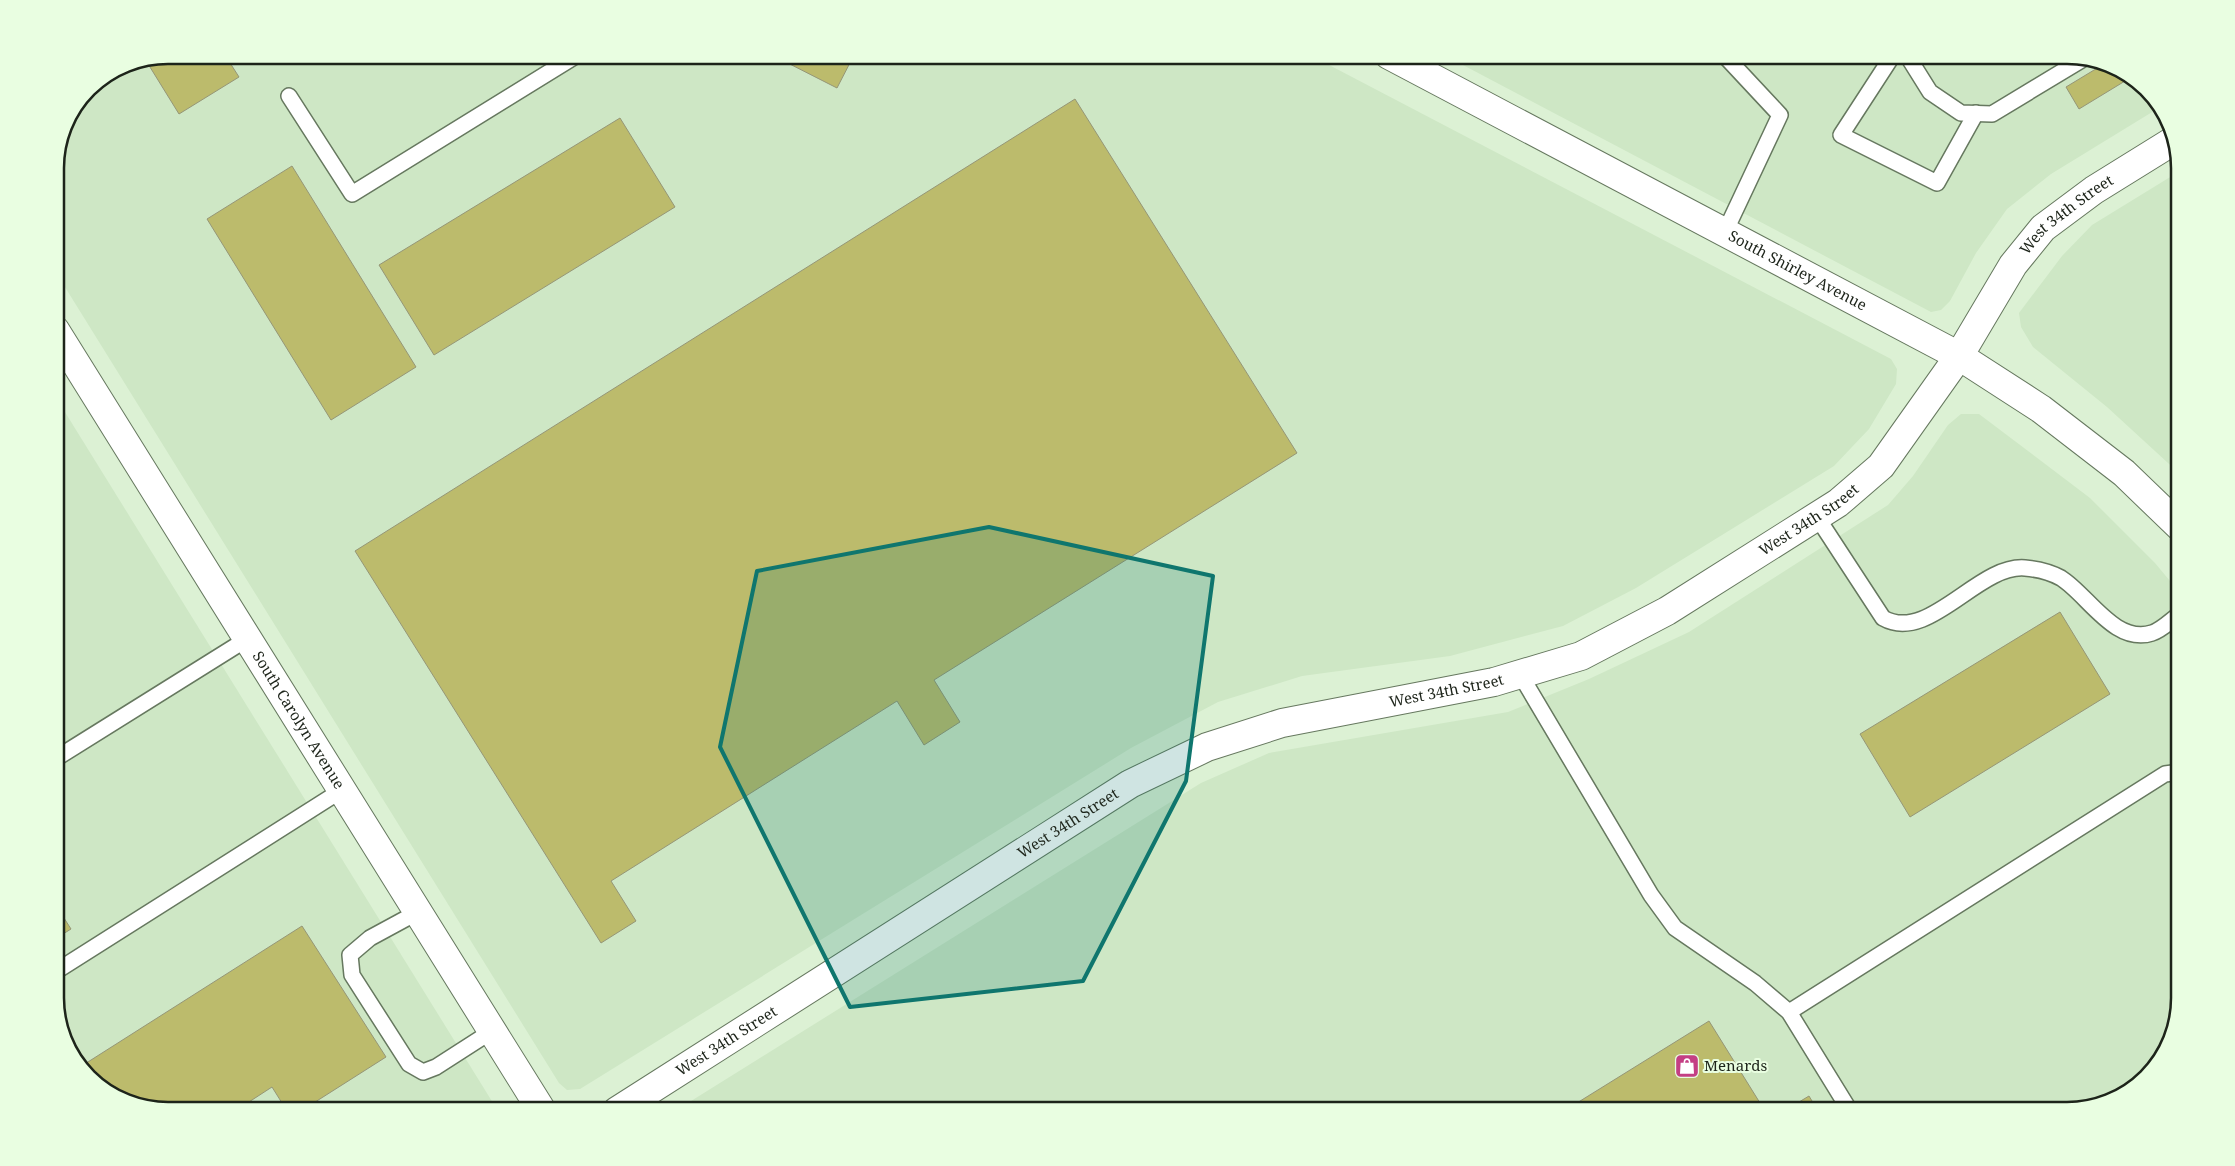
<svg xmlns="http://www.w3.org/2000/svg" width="2235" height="1166" font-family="'Noto Serif',serif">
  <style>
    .built { fill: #cee7c5 }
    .building { fill: #bcbb6c; stroke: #959677 }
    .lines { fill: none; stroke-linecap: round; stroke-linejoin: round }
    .service-casing { stroke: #66785f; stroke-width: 18 }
    .minor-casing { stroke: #66785f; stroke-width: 30 }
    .tertiary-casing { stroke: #66785f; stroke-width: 30 }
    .service { stroke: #fff; stroke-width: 15 }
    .minor { stroke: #fff; stroke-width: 28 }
    .tertiary { stroke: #fff; stroke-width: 28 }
    .marked { fill: #0f766e; fill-opacity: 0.2; stroke: #0f766e; stroke-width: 4; stroke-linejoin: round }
    .labels { text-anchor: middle; stroke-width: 4; stroke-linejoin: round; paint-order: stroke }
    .street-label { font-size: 15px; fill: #1d241a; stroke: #e9fee1 }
    .poi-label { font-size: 15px; fill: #1d241a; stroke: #e9fee1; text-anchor: start }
    .rim { fill: none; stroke: #1d241a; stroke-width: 2.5 }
  </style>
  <rect width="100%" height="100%" fill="#dcf1d4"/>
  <!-- built -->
  <g class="built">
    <path d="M168,55H1310L1891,359L1897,369L1896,384L1869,429L1834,466L1636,588L1563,626L1450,656L1302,676L1218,702L1131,748L580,1089L567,1090L559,1083L55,271V161L64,124L88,88L125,63Z"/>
    <path d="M1444,55H2067L2117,67L2162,106L2051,174L2007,209L1976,253L1950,301L1941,310L1931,312Z"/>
    <path d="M2180,171V474L2107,407L2033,347L2021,327L2019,313L2062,256L2092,225Z"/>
    <path d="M55,396L498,1111H168L118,1099L74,1061L55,1006Z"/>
    <path d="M1961,414H1979L2090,498L2155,563L2180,593V998L2168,1048L2130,1092L2068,1111H675L1201,783L1269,753L1508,712L1589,679L1689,632L1888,505L1913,476L1948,425Z"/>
  </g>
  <!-- building -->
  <g class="building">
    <path d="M168,55H225L239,77L179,114L145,59Z"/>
    <path d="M772,55H854L837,88Z"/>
    <path d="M139,61L123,71L120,67L125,63Z"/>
    <path d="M2104,64L2117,67L2130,78L2079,109L2066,87Z"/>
    <path d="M1075,99L1297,453L934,680L960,722L924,745L897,701L611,881L636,921L601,943L355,551Z"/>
    <path d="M620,118L675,207L434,355L379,265Z"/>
    <path d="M292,166L416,367L331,420L207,219Z"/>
    <path d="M2060,612L2110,694L1910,817L1860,734Z"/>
    <path d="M55,904L71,929L55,939Z"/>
    <path d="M302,926L386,1057L301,1111H287L272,1087L235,1111H168L118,1099L80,1067Z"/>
    <path d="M1709,1021L1765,1111H1564Z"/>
    <path d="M1809,1096L1818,1111H1784Z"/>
  </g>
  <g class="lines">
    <defs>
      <g id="service">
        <path d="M1724,55L1780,115L1725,232"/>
        <path d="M1893,55L1841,135L1937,183L1976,113"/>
        <path d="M1911,55L1910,60L1930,92L1961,113L1992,114L2083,59"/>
        <path d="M289,96L352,194L577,55"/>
        <path d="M1817,517L1883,618C1929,644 1978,564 2025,568C2037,569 2050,572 2061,578C2088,595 2115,645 2152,633C2162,630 2171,620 2180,614"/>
        <path d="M1520,674L1651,895L1675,928L1755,983L1789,1012L1850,1111"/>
        <path d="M55,759L247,639"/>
        <path d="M418,912L370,938L350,955L352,975L409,1064L423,1072L436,1067L492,1031"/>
        <path d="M55,972L342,790"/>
        <path d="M1789,1012L2165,774L2180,772"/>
      </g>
      <g id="minor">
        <path id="s1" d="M55,330L542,1111"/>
        <path id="s2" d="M617,1111L1130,784L1207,747L1282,723L1494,682L1581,656L1667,611L1838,503L1881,466L1959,356L2013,265L2043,228L2094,190L2173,141"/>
      </g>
      <g id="tertiary">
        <path id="s3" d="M1389,55L1959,356L2041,409L2124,473L2180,527"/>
      </g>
    </defs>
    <!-- service casing -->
    <use href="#service" class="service-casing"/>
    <!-- minor casing -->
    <use href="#minor" class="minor-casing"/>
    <!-- tertiary casing -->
    <use href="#tertiary" class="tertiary-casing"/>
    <!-- service -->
    <use href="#service" class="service"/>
    <!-- minor -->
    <use href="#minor" class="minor"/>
    <!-- tertiary -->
    <use href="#tertiary" class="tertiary"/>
  </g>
  <!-- marked area -->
  <path class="marked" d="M989,527L1213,576L1186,781L1083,981L850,1007L720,747L757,571Z"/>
  <!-- icons -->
  <defs>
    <symbol id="shop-square" viewBox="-11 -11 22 22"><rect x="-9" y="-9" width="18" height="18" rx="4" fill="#c43f84" stroke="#e9fee1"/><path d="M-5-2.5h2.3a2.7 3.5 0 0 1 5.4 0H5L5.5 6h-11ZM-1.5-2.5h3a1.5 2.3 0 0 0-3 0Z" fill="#fff"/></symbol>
  </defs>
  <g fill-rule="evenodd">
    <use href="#shop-square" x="1673" y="1052" width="28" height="28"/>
  </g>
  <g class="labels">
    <!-- street labels -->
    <g class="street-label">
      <text dy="5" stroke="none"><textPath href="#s2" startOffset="1750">West 34th Street</textPath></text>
      <text dy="5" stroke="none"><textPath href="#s3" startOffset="462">South Shirley Avenue</textPath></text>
      <text dy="5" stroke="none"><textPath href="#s2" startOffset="1345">West 34th Street</textPath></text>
      <text dy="5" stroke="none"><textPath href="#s2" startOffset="940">West 34th Street</textPath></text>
      <text dy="5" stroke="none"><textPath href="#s1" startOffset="460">South Carolyn Avenue</textPath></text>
      <text dy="5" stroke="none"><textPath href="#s2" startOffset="535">West 34th Street</textPath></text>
      <text dy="5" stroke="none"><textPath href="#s2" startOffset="130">West 34th Street</textPath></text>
    </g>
    <!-- poi labels -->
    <g class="poi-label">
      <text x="1704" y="1071">Menards</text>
    </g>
  </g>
  <!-- crop -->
  <path d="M0 0H2235V1166H0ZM168 64H2067A104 104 0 0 1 2171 168V998A104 104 0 0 1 2067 1102H168A104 104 0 0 1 64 998V168A104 104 0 0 1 168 64Z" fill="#e9fee1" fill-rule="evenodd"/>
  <path class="rim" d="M168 64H2067A104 104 0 0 1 2171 168V998A104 104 0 0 1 2067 1102H168A104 104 0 0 1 64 998V168A104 104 0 0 1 168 64Z"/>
</svg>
